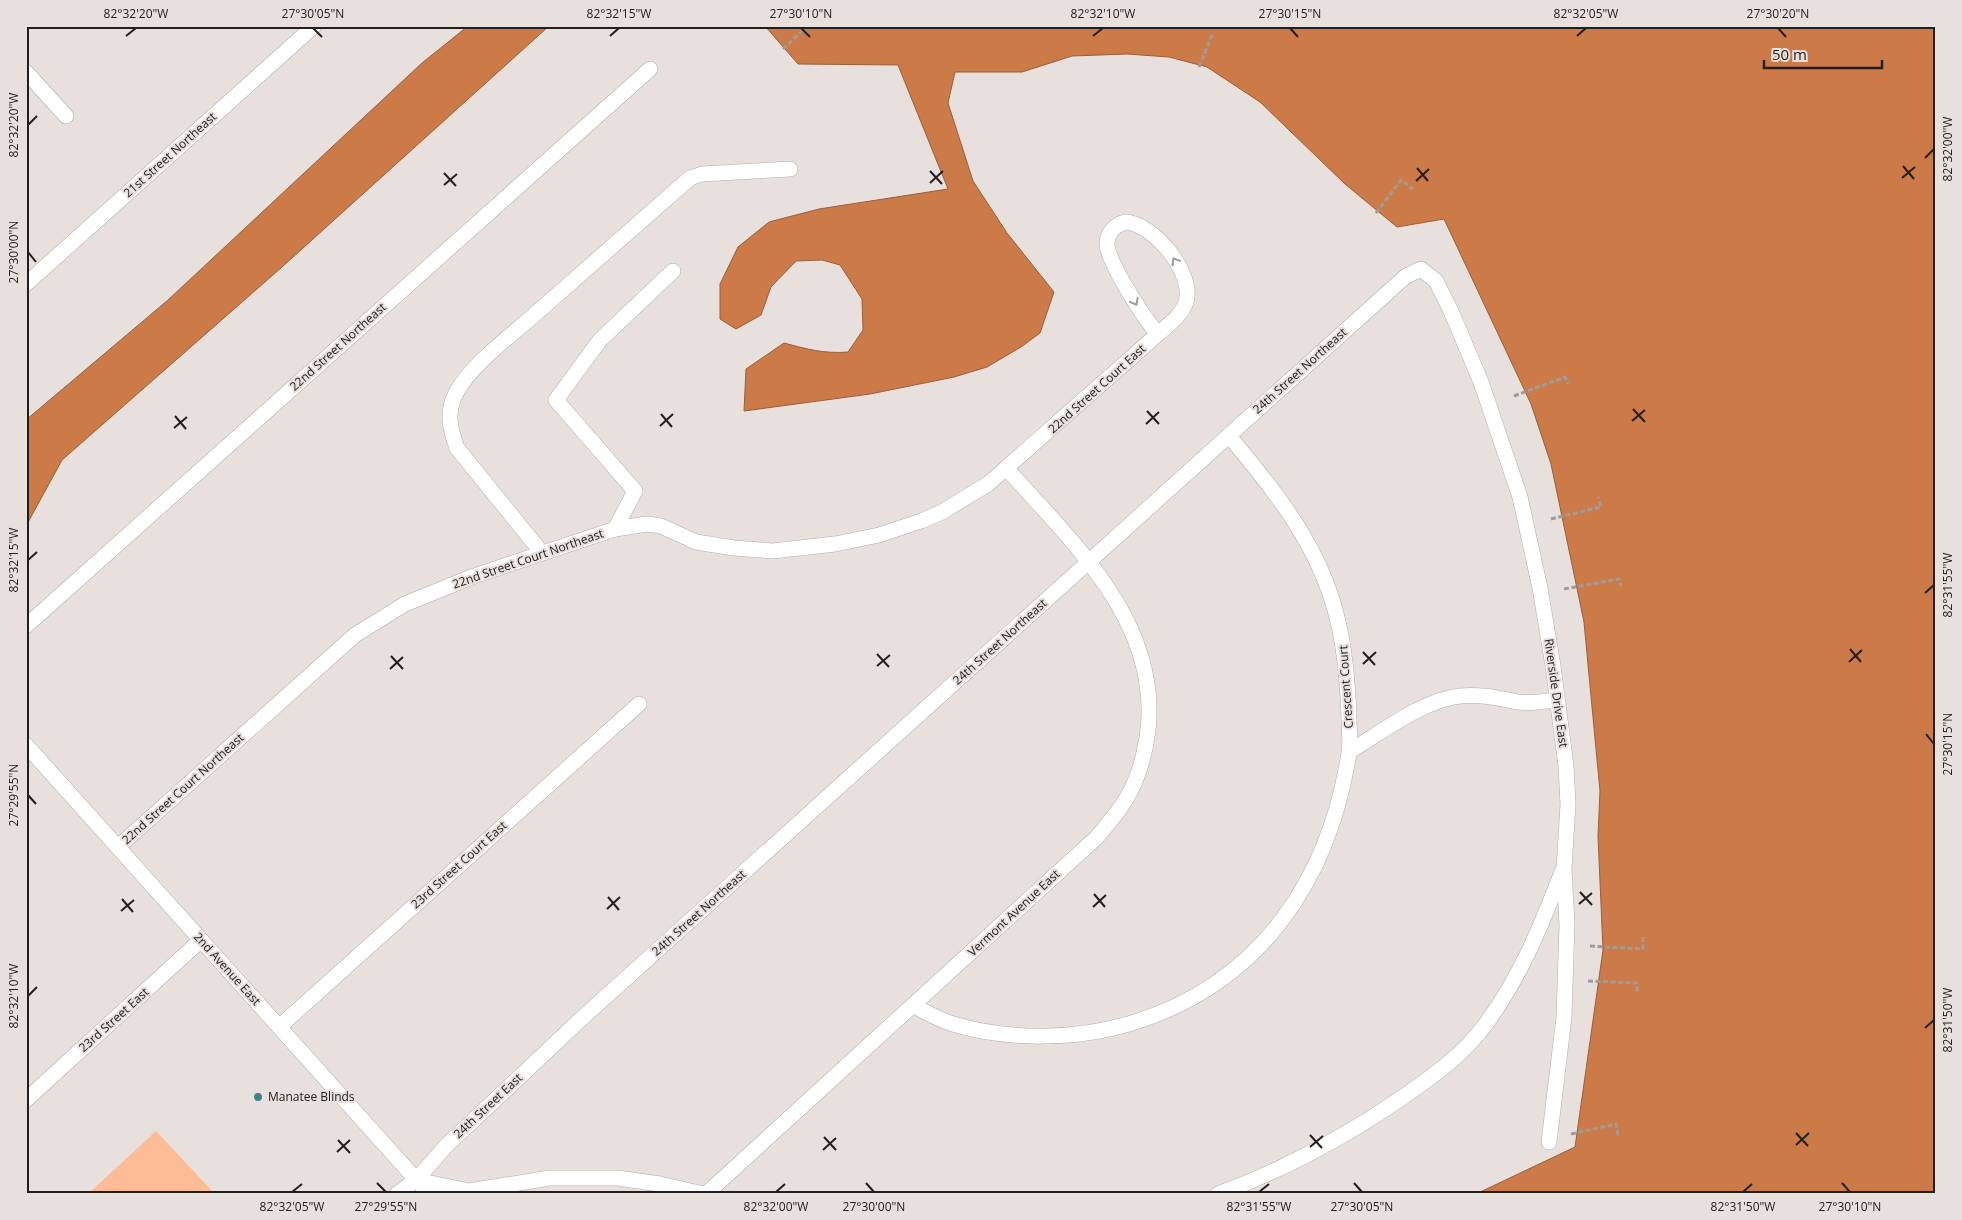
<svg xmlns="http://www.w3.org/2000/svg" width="1962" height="1220" font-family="'Open Sans',sans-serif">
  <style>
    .green { fill: #fdbc96 }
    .water { fill: #cb7a48; stroke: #985f3b }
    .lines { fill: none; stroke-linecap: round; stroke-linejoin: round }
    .minor-casing { stroke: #b3aca8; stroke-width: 16 }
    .path { stroke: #a19b98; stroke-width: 3; stroke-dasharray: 5 2.5; stroke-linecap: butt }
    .minor { stroke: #fff; stroke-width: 15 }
    .oneway { stroke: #9c9b9a }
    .ticks { fill: none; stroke: #22201e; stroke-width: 2 }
    .poi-dot { fill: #3d858a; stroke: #e7e0dc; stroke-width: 2 }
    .labels { text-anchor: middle; stroke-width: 4; stroke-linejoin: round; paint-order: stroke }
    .street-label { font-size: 12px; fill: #22201e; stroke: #e7e0dc }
    .poi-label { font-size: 12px; fill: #22201e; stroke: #e7e0dc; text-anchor: start }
    .neatline { fill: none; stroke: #22201e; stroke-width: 2 }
    .ticks-label { font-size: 12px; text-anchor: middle; fill: #22201e }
  </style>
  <rect width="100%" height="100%" fill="#e7e0dc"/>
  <!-- green -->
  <path class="green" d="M156,1131L215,1194H88Z"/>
  <!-- water -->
  <g class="water">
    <path d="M468,26H549L282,267L62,460L26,526V420L168,300L422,63Z"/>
    <path d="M765,26H1936V1194H1476L1575,1147L1603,950L1598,836L1600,791L1584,622L1551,464L1531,404L1444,219L1397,227L1345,184L1260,102L1207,67L1169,57L1127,54L1072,56L1022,72H955L948,103L973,181L1007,233L1054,292L1040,333L1021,347L987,367L954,377L870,394L744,411L746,369L784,343C806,349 825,354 848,352L863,330L862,299L840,265L822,260L796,261L771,287L761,315L736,329L720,319V284L738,247L769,222L819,209L948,189L898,65L798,64Z"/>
  </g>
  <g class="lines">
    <defs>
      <g id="minor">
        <path d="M26,72L66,116"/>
        <path d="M26,284L314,26"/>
        <path d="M615,529L635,491L556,400L600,340L673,271"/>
        <path d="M542,553L457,448C450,429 446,412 456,393C471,365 509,337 533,316C586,270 638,224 690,178L702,174L790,169"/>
        <path d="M26,626L650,69"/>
        <path d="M26,745L429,1194"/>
        <path d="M1350,751C1382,732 1423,700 1460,696C1482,694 1497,698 1518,702C1529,704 1544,701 1556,700"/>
        <path d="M118,847L355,635L405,604L474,576L615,529L647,524L661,526L696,542L734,548L773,551L835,544L879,535L921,521L942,512L988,484L1158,334C1168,325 1182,315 1186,302C1195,273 1153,223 1125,222C1115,225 1107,233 1107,244C1108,263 1144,318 1158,334"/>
        <path d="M914,1006C926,1012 939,1020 953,1024C1010,1041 1078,1040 1135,1022C1261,982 1329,880 1349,753C1351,742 1349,730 1349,720C1348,688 1346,657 1339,626C1323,550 1277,493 1229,436"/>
        <path d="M279,1027L639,704"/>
        <path d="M26,1100L201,940"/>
        <path d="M416,1180L469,1191L550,1178H617L660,1184L703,1194"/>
        <path d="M397,1194L416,1180L446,1146L581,1019L1406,276L1421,269L1436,281L1451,311L1481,382L1520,497L1540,588L1553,666L1566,766L1568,804L1564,869L1567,925L1564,1017L1549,1142"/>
        <path d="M706,1194L1096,838C1107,825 1118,813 1126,799C1139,778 1145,754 1148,730C1160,622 1073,543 1007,469"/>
        <path d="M1218,1194C1283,1170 1345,1137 1403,1097C1433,1076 1463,1055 1485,1025C1520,978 1541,926 1562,872"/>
      </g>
    </defs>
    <!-- minor casing -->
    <use href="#minor" class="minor-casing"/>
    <!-- path -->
    <g class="path">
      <path d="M783,49L807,26"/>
      <path d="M1199,67L1213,33"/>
      <path d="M1376,213L1401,180L1413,189"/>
      <path d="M1514,396L1565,377L1568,384"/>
      <path d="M1551,519L1601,507L1598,497"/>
      <path d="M1564,589L1619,579L1621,586"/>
      <path d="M1590,946L1643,949V935"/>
      <path d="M1588,981L1637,983V994"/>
      <path d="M1571,1134L1616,1124L1618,1135"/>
    </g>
    <!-- minor -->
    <use href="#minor" class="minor"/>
  </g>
  <!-- one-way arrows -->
  <defs><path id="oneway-chevron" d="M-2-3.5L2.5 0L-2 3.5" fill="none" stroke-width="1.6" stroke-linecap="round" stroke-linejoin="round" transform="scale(1.25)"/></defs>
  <g class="oneway">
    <use href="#oneway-chevron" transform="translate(1175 261) rotate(-121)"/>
    <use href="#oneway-chevron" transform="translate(1135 302) rotate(62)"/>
  </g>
  <!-- ticks -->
  <path class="ticks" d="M313,28L322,37M801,28L810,37M1290,28L1298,37M1778,28L1786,37M126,36L136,28M610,36L619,28M1093,36L1103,28M1577,36L1586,28M28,125L37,116M1925,158L1934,149M1903,166L1914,179M1417,168L1428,181M930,171L942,184M444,173L456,186M1902,178L1915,167M1416,181L1429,169M930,183L943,171M444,185L457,174M28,252L36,262M1633,409L1645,422M1147,411L1159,424M661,414L672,427M175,416L186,429M1632,421L1645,410M1146,424L1159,412M660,426L673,414M174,428L187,417M28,560L37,552M1925,593L1934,585M1850,649L1861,662M1363,652L1375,665M877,654L889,667M391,656L403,669M1849,662L1862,650M1363,664L1376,652M877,666L890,655M390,669L403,657M1926,734L1934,744M28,795L36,804M1580,892L1592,905M1094,894L1105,907M608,897L619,910M122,899L133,912M1579,904L1592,893M1093,907L1106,895M607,909L620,897M121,911L134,900M28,996L37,987M1925,1028L1934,1020M1796,1133L1808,1146M1310,1135L1322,1148M824,1137L836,1150M338,1140L350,1153M1796,1145L1809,1133M1310,1147L1323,1136M823,1150L836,1138M337,1152L350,1140M377,1183L386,1192M866,1183L874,1192M1354,1183L1362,1192M1842,1183L1850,1192M292,1192L302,1184M776,1192L785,1184M1259,1192L1269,1184M1743,1192L1752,1184"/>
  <!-- markers -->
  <circle class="poi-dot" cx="258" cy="1097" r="5"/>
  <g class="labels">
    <!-- street labels -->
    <g class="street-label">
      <text transform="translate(170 155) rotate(-42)" y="4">21st Street Northeast</text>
      <text transform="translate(338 347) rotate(-42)" y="4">22nd Street Northeast</text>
      <text transform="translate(1300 371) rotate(-42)" y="4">24th Street Northeast</text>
      <text transform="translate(1097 389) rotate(-42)" y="4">22nd Street Court East</text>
      <text transform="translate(528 559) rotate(-19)" y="4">22nd Street Court Northeast</text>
      <text transform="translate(1000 642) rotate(-42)" y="4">24th Street Northeast</text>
      <text transform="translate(1346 687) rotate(-94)" y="4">Crescent Court</text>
      <text transform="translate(1556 693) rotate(82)" y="4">Riverside Drive East</text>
      <text transform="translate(183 789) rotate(-42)" y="4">22nd Street Court Northeast</text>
      <text transform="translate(459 865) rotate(-42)" y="4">23rd Street Court East</text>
      <text transform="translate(699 913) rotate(-42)" y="4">24th Street Northeast</text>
      <text transform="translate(1014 913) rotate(-43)" y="4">Vermont Avenue East</text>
      <text transform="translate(227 969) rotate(48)" y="4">2nd Avenue East</text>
      <text transform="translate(114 1020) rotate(-42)" y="4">23rd Street East</text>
      <text transform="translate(488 1106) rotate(-43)" y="4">24th Street East</text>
    </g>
    <!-- poi labels -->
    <g class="poi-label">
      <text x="268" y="1101">Manatee Blinds</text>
    </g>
  </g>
  <!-- border -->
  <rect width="1962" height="1220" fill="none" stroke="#e7e0dc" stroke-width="55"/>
  <!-- scale -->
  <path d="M1764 60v8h118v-8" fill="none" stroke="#22201e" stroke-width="2.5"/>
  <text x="1772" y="60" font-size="15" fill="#22201e" stroke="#e7e0dc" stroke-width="4" paint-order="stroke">50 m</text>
  <rect x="28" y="28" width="1906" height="1164" class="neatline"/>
  <g class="ticks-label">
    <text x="136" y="18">82°32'20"W</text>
    <text x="313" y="18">27°30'05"N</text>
    <text x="619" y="18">82°32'15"W</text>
    <text x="801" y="18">27°30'10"N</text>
    <text x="1103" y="18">82°32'10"W</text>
    <text x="1290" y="18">27°30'15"N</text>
    <text x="1586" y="18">82°32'05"W</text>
    <text x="1778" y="18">27°30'20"N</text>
    <text transform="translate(14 125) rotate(-90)" y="4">82°32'20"W</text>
    <text transform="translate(1948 149) rotate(-90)" y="4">82°32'00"W</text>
    <text transform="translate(14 252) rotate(-90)" y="4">27°30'00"N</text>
    <text transform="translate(14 560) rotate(-90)" y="4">82°32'15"W</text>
    <text transform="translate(1948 585) rotate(-90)" y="4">82°31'55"W</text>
    <text transform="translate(1948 744) rotate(-90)" y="4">27°30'15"N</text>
    <text transform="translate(14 795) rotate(-90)" y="4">27°29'55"N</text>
    <text transform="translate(14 996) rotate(-90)" y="4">82°32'10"W</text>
    <text transform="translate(1948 1020) rotate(-90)" y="4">82°31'50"W</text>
    <text x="292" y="1211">82°32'05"W</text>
    <text x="386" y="1211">27°29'55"N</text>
    <text x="776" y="1211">82°32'00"W</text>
    <text x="874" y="1211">27°30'00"N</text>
    <text x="1259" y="1211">82°31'55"W</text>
    <text x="1362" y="1211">27°30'05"N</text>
    <text x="1743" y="1211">82°31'50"W</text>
    <text x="1850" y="1211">27°30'10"N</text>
  </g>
</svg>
